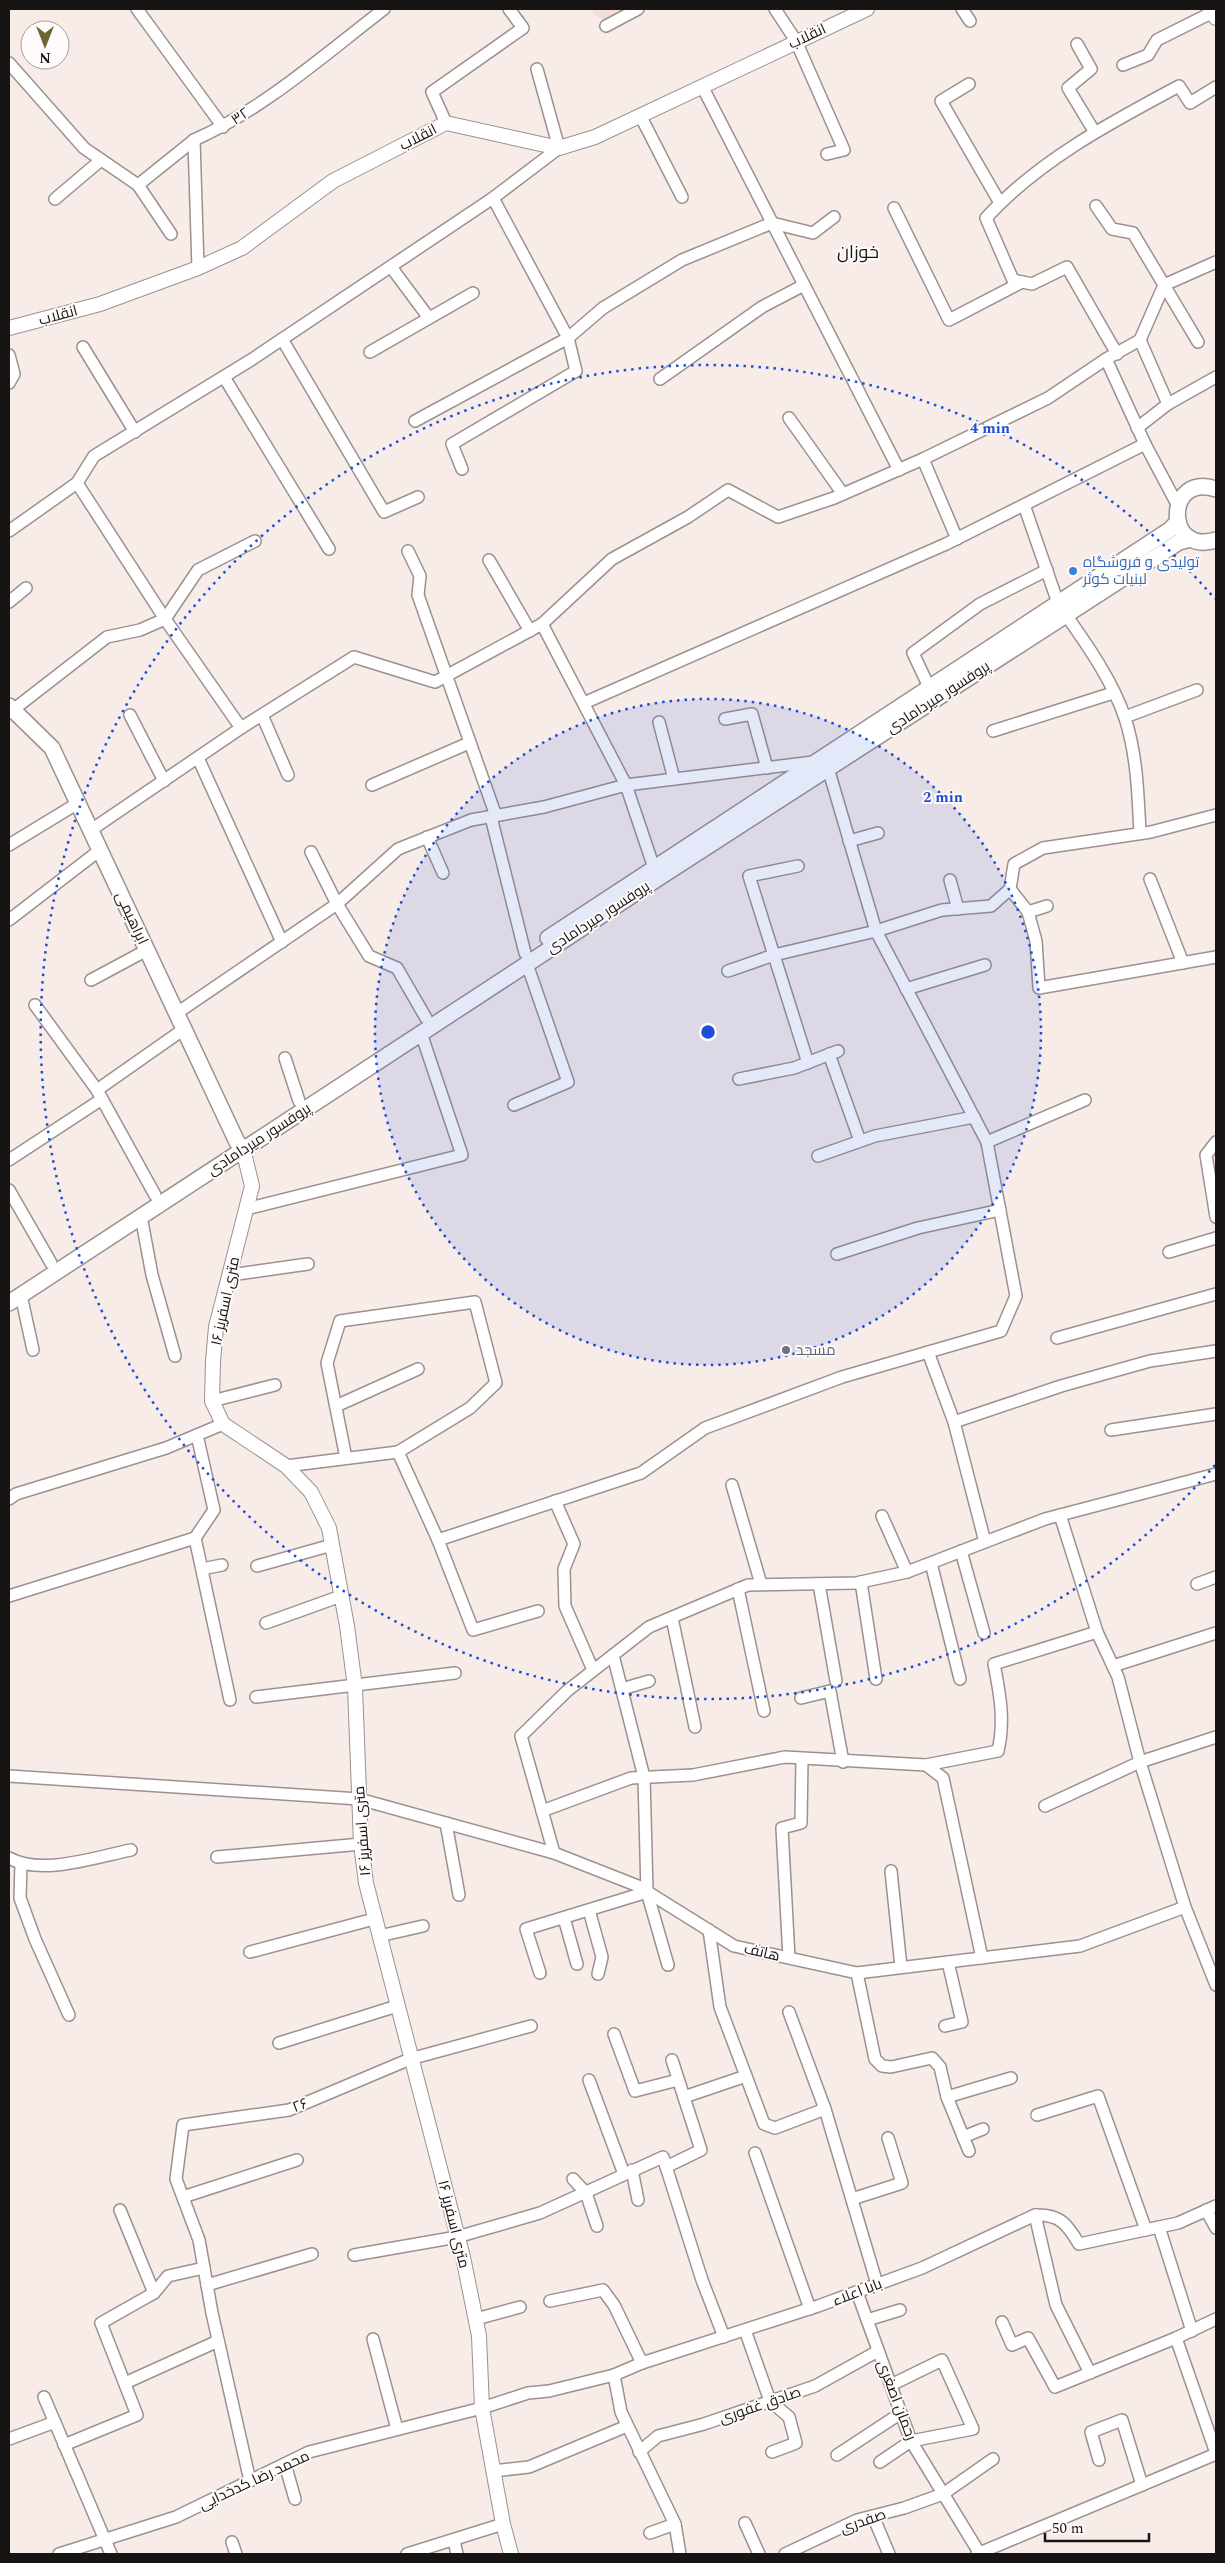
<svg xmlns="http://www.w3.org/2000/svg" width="1225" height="2563" font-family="Spectral,Cairo,serif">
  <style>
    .built { fill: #f3dfd8 }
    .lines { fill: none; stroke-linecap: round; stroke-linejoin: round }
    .minor-casing { stroke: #9c918e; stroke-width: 14 }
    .tertiary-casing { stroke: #9c918e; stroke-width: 16 }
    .secondary-casing { stroke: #9c918e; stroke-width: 18 }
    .minor { stroke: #fff; stroke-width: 11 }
    .tertiary { stroke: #fff; stroke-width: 14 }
    .secondary { stroke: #fff; stroke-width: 15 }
    .ring { fill: none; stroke: #1d4ed8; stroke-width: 2.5; stroke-dasharray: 2.5 5 }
    .shop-dot { fill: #3f7fe0; stroke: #fefbfa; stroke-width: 2 }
    .worship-dot { fill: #6b7280; stroke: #fefbfa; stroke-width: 2 }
    .labels { text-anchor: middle; stroke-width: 4; stroke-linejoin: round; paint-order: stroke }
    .street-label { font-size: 15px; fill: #181413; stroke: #fefbfa }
    .shop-label { font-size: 15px; fill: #366cbe; stroke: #fefbfa; text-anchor: start }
    .worship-label { font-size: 15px; fill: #5b616d; stroke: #fefbfa; text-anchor: start }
    .quarter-label { font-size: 18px; fill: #181413; stroke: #fefbfa }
    .centre { fill: #1d4ed8; stroke: #fefbfa; stroke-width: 2.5 }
    .ring-label { font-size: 15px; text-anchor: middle; font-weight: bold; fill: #1d4ed8; stroke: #fefbfa; stroke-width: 4; stroke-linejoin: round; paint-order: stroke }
  </style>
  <rect width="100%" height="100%" fill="#f8ece8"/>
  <!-- built -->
  <path class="built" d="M591,9H623L604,20L596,16Z"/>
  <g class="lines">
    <defs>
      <g id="minor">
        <path d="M137,9L223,127"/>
        <path d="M775,9L796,41L844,150L827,154"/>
        <path d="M962,9L970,21"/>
        <path d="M606,26L638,9"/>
        <path d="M1077,44L1091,69L1068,88L1094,131"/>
        <path d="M9,63L84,148L138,185L194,140"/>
        <path d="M1123,65L1148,55L1157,40L1213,12"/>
        <path d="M969,84L941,101L1000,203"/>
        <path d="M702,86L899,470"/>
        <path d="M640,115L682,197"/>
        <path d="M446,123L432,92L523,28L509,9"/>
        <path d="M138,185L171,234"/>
        <path d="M55,199L101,160"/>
        <path d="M1096,206L1112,229L1133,233L1198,342"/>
        <path d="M894,208L949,320L1022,282"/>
        <path d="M391,267L429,318"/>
        <path d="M198,268L194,140C264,109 324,55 384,9"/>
        <path d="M282,339L384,512L418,497"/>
        <path d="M1140,340L1168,404"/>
        <path d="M83,347L135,432"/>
        <path d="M370,352L473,293"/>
        <path d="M1117,354L1067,267L1032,284L1013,280L986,218C1039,160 1110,123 1179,86L1190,103L1216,87"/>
        <path d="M9,355L14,374L9,383"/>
        <path d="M224,377L329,549"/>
        <path d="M660,379L762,307L804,285"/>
        <path d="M789,418L843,494"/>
        <path d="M415,421L568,338L493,198"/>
        <path d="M1137,428L1168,404L1216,377"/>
        <path d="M1145,444L1178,506"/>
        <path d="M923,459L957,539"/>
        <path d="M462,469L452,444L576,371L568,338L603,308L682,260L772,223L813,233L834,217"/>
        <path d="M77,483L165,619L241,728"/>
        <path d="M1024,505L1058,603"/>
        <path d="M9,531L77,483L94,456L251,360L493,198L559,148L537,69"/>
        <path d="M408,551L420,576L418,595L496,816"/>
        <path d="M489,560L530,631"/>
        <path d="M9,602L26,588"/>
        <path d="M1066,615C1088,646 1113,682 1125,718C1137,755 1138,794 1140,833"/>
        <path d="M542,624L626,785L654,868"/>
        <path d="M929,687L913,653L980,604L1047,570"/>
        <path d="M584,703L946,544L1145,444L1106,359"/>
        <path d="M9,713L107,637L140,630L165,619L198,570L255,541"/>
        <path d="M130,715L164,781"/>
        <path d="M262,715L288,775"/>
        <path d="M1125,717L1197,690"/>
        <path d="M725,719L752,714L767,768"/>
        <path d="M659,722L674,779"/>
        <path d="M993,731L1113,693"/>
        <path d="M198,758L282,942"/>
        <path d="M372,785L469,743"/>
        <path d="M491,817L525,953"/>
        <path d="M91,830L241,728L354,657L435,682L542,624L612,559L688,517L728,490L778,517L834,498L923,459L1048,398L1106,359L1140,340L1164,285L1216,262"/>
        <path d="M427,837L443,873"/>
        <path d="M849,841L878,833"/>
        <path d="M9,845L78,803"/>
        <path d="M311,852L337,904L398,849L471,820L544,807L626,785L813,762"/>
        <path d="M798,866L749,876L808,1063"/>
        <path d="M1150,879L1183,963"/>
        <path d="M950,880L958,909"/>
        <path d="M1010,889L1028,912L1036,941L1039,988L1216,957"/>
        <path d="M1028,912L1047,906"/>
        <path d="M9,920L100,850"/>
        <path d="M728,971L774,955L876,931L942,910L991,906L1010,889L1014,864L1043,848L1151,832L1216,815"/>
        <path d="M91,980L147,950"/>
        <path d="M906,989L985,965"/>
        <path d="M35,1005L97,1090"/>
        <path d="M177,1013L337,904L369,956L397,968L426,1018"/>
        <path d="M829,1054L860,1141"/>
        <path d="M285,1058L299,1101"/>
        <path d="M739,1079L794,1068L838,1051"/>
        <path d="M514,1105L568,1082L527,964"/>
        <path d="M987,1142L1085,1100"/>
        <path d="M1216,1142L1206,1155L1216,1217"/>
        <path d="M818,1156L875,1136L974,1117"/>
        <path d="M9,1160L102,1099"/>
        <path d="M9,1190L51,1263"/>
        <path d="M155,1195L97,1090L184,1029"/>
        <path d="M246,1209L462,1155L421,1033"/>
        <path d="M141,1216L152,1275L175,1356"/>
        <path d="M1169,1252L1216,1238"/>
        <path d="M837,1254L918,1228L1000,1210"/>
        <path d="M230,1275L308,1264"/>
        <path d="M21,1295L33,1350"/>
        <path d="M1057,1338L1216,1294"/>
        <path d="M928,1352L954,1422L985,1542"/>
        <path d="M212,1401L275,1385"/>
        <path d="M336,1406L418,1369"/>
        <path d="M954,1422L1061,1386L1150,1361L1216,1351"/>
        <path d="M1111,1430L1216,1414"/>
        <path d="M346,1458L327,1363L340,1321L475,1302L496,1383L470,1408L398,1452"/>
        <path d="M286,1466L398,1452L438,1540L641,1473L705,1428L842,1377L1001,1331L1016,1296L987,1142L876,931L828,768"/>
        <path d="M732,1485L761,1584"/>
        <path d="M9,1499L16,1494L166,1448L223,1424"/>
        <path d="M555,1501L574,1544L564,1569L565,1606L593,1670"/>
        <path d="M1060,1515L1097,1632L1118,1677L1140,1762L1185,1907L1216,1985"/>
        <path d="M882,1516L907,1572"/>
        <path d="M195,1538L214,1510L197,1435"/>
        <path d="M438,1540L473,1630L538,1611"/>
        <path d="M961,1551L984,1633"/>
        <path d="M931,1563L960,1679"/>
        <path d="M257,1566L332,1545"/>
        <path d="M202,1569L222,1565"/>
        <path d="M861,1582L876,1679"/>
        <path d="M819,1584L836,1681"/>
        <path d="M1197,1584L1216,1577"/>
        <path d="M738,1589L764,1711"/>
        <path d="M9,1596L195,1538L230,1700"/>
        <path d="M672,1618L695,1727"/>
        <path d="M266,1623L341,1596"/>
        <path d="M613,1655L644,1777L647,1892L668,1965"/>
        <path d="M1113,1666L1216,1633"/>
        <path d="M622,1689L649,1681"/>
        <path d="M256,1697L455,1673"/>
        <path d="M801,1698L830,1691L843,1762"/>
        <path d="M926,1765L998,1751C1005,1721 1000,1694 994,1664L1097,1632"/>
        <path d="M9,1776L359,1799L554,1853L638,1886L734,1946L857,1973L1080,1946L1185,1907"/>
        <path d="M1045,1806L1140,1762L1216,1737"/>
        <path d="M542,1811L631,1778L693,1775L785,1757L926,1765L943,1778L982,1958"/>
        <path d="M446,1823L459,1895"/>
        <path d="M554,1853L521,1736L567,1691L649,1627L748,1585L856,1583L907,1572L1045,1519L1216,1474"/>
        <path d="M217,1857L361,1844"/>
        <path d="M9,1858C42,1876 95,1857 131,1850"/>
        <path d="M21,1864L20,1898L35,1939L69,2015"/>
        <path d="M891,1871L901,1967"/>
        <path d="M589,1910L602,1957L598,1974"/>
        <path d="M564,1918L577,1964"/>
        <path d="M709,1930L720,2007L764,2124L775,2128L825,2109"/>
        <path d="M379,1936L423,1926"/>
        <path d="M250,1952L374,1919"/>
        <path d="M789,1958L782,1828L801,1823L802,1759"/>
        <path d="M540,1973L526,1929L647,1892"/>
        <path d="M857,1973L875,2059L882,2066L891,2067L932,2058L940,2067L947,2097L969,2151"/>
        <path d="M789,2012L825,2109L877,2284"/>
        <path d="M945,2026L962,2022L948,1962"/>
        <path d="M614,2034L635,2091L678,2080"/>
        <path d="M279,2043L397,2006"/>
        <path d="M589,2080L624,2174"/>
        <path d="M684,2097L746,2076"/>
        <path d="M947,2097L1011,2078"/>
        <path d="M1037,2115L1098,2096L1146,2230"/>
        <path d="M963,2137L983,2129"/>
        <path d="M755,2153L810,2309"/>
        <path d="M666,2167L701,2150L672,2060"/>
        <path d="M632,2170L638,2200"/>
        <path d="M573,2179L586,2193L597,2226"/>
        <path d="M183,2197L297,2160"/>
        <path d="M852,2199L902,2183L888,2138"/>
        <path d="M120,2210L154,2293"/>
        <path d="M1206,2210L1216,2228"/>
        <path d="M1035,2215L1056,2305L1090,2373"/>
        <path d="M1159,2227L1192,2331"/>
        <path d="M354,2255L457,2237L540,2213L663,2157L702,2280L724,2337"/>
        <path d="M207,2285L312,2254"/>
        <path d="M857,2292L911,2441L980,2554"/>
        <path d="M550,2301L603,2290L614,2305L642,2363"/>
        <path d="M476,2319L520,2307"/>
        <path d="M867,2320L900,2310"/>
        <path d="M1002,2322L1012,2345L1028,2338L1055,2387L1176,2338L1216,2319"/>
        <path d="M745,2330L770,2401L789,2417L796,2443L772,2452"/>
        <path d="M1176,2338L1216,2453"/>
        <path d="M373,2339L397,2429"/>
        <path d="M614,2375L621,2412L675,2524L680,2554"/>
        <path d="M125,2383L218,2341"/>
        <path d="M44,2397L111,2554"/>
        <path d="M9,2439L55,2422"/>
        <path d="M64,2445L137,2415L101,2323L154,2293L168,2276L204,2268"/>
        <path d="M639,2452L658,2436L704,2424L815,2386L878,2351"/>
        <path d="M837,2455L901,2413"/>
        <path d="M1099,2460L1091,2432L1122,2420L1142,2485"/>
        <path d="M880,2462L911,2441L973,2429L942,2360L891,2385"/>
        <path d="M285,2464L295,2499"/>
        <path d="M493,2471L529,2467L627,2426"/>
        <path d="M250,2481L212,2313L199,2240L176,2179L183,2125L289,2110L410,2059L531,2026"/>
        <path d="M873,2516L889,2554"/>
        <path d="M745,2523L759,2554"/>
        <path d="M650,2533L675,2524"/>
        <path d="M454,2540L457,2554"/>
        <path d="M232,2542L236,2554"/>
        <path d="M59,2554L176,2517L309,2452L482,2408L528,2393L549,2391L614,2375L642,2363L818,2306L922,2268L1035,2215C1060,2214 1067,2224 1079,2244L1178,2223L1216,2206"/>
        <path d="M407,2554L503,2524"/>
        <path d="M785,2554L857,2520L904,2508L943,2494L993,2459"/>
        <path d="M977,2554L1216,2454"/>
      </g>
      <g id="tertiary">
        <path d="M1210,9L1216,18"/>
        <path d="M9,328L100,304L198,268L242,248L333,181L446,123L559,148L595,137L867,9"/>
        <path d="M243,1149L252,1186L216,1327L213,1361L212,1401L223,1424L286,1466L311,1492L329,1528L347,1626L355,1687L361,1844L366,1883L463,2257L479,2336L482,2408L503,2524L511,2554"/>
      </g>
      <g id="secondary">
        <path d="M1216,489C1165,472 1164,556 1216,540"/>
        <path d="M9,706L52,748L237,1142L243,1149"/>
        <path d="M548,938L1171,529L1178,521"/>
        <path d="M9,1303L660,877L1179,542L1191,539"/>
      </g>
    </defs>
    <!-- minor casing -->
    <use href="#minor" class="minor-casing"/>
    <!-- tertiary casing -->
    <use href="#tertiary" class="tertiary-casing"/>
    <!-- secondary casing -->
    <use href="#secondary" class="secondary-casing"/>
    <!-- minor -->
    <use href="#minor" class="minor"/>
    <!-- tertiary -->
    <use href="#tertiary" class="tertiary"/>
    <!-- secondary -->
    <use href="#secondary" class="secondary"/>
  </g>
  <!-- distance rings -->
  <circle cx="708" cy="1032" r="333" fill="#1d4ed8" fill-opacity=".12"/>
  <g class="ring">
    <circle cx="708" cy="1032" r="333"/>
    <path d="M1215 1465A667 667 0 1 1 1215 599"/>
  </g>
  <!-- markers -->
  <circle class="shop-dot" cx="1073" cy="571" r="5"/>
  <circle class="worship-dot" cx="786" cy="1350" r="5"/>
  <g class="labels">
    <!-- street labels -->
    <g class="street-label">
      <text transform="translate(807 36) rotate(-25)" y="5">انقلاب</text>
      <text transform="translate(240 116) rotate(-34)" y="5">۳۲</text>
      <text transform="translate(418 137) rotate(-27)" y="5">انقلاب</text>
      <text transform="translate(58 315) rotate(-15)" y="5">انقلاب</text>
      <text transform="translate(938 697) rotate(-33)" y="5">پروفسور میردامادی</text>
      <text transform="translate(598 917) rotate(-33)" y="5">پروفسور میردامادی</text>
      <text transform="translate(132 918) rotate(65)" y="5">ابراهیمی</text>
      <text transform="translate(259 1139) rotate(-33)" y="5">پروفسور میردامادی</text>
      <text transform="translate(225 1301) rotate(-78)" y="5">۱۶ متری اسفریز</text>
      <text transform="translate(362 1831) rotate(-94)" y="5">۱۶ متری اسفریز</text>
      <text transform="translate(762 1952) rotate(13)" y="5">هاتف</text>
      <text transform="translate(300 2105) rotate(-21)" y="5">۲۶</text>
      <text transform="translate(454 2224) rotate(76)" y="5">۱۶ متری اسفریز</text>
      <text transform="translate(857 2292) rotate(-21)" y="5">بابا اعلاء</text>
      <text transform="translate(897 2400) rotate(69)" y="5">رحمان اصغری</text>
      <text transform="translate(760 2405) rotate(-19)" y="5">صادق غفوری</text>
      <text transform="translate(254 2480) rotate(-25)" y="5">محمد رضا کدخدایی</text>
      <text transform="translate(863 2521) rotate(-19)" y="5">صفدری</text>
    </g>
    <!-- shop labels -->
    <g class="shop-label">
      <text x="1083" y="567">تولیدی و فروشگاه<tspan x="1083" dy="17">لبنیات کوثر</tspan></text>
    </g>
    <!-- worship labels -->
    <g class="worship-label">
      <text x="796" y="1355">مسجد</text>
    </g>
    <!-- quarter labels -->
    <g class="quarter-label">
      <text x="858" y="258">خوزان</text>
    </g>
  </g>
  <circle cx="708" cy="1032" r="8" class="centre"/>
  <g class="ring-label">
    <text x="990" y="433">4 min</text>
    <text x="943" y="802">2 min</text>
  </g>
  <!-- border -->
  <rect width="1225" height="2563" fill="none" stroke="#181413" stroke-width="20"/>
  <!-- north arrow -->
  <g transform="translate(45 45) rotate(180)"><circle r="24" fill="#fefbfa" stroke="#a29f9e"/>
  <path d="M0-4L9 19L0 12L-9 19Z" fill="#6d6531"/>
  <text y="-8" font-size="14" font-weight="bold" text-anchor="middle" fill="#181413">N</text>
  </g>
  <!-- scale -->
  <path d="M1045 2533v8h104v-8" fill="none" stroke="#181413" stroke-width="2.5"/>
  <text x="1052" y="2533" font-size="15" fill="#181413" stroke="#fefbfa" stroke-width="4" paint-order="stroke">50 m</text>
</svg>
